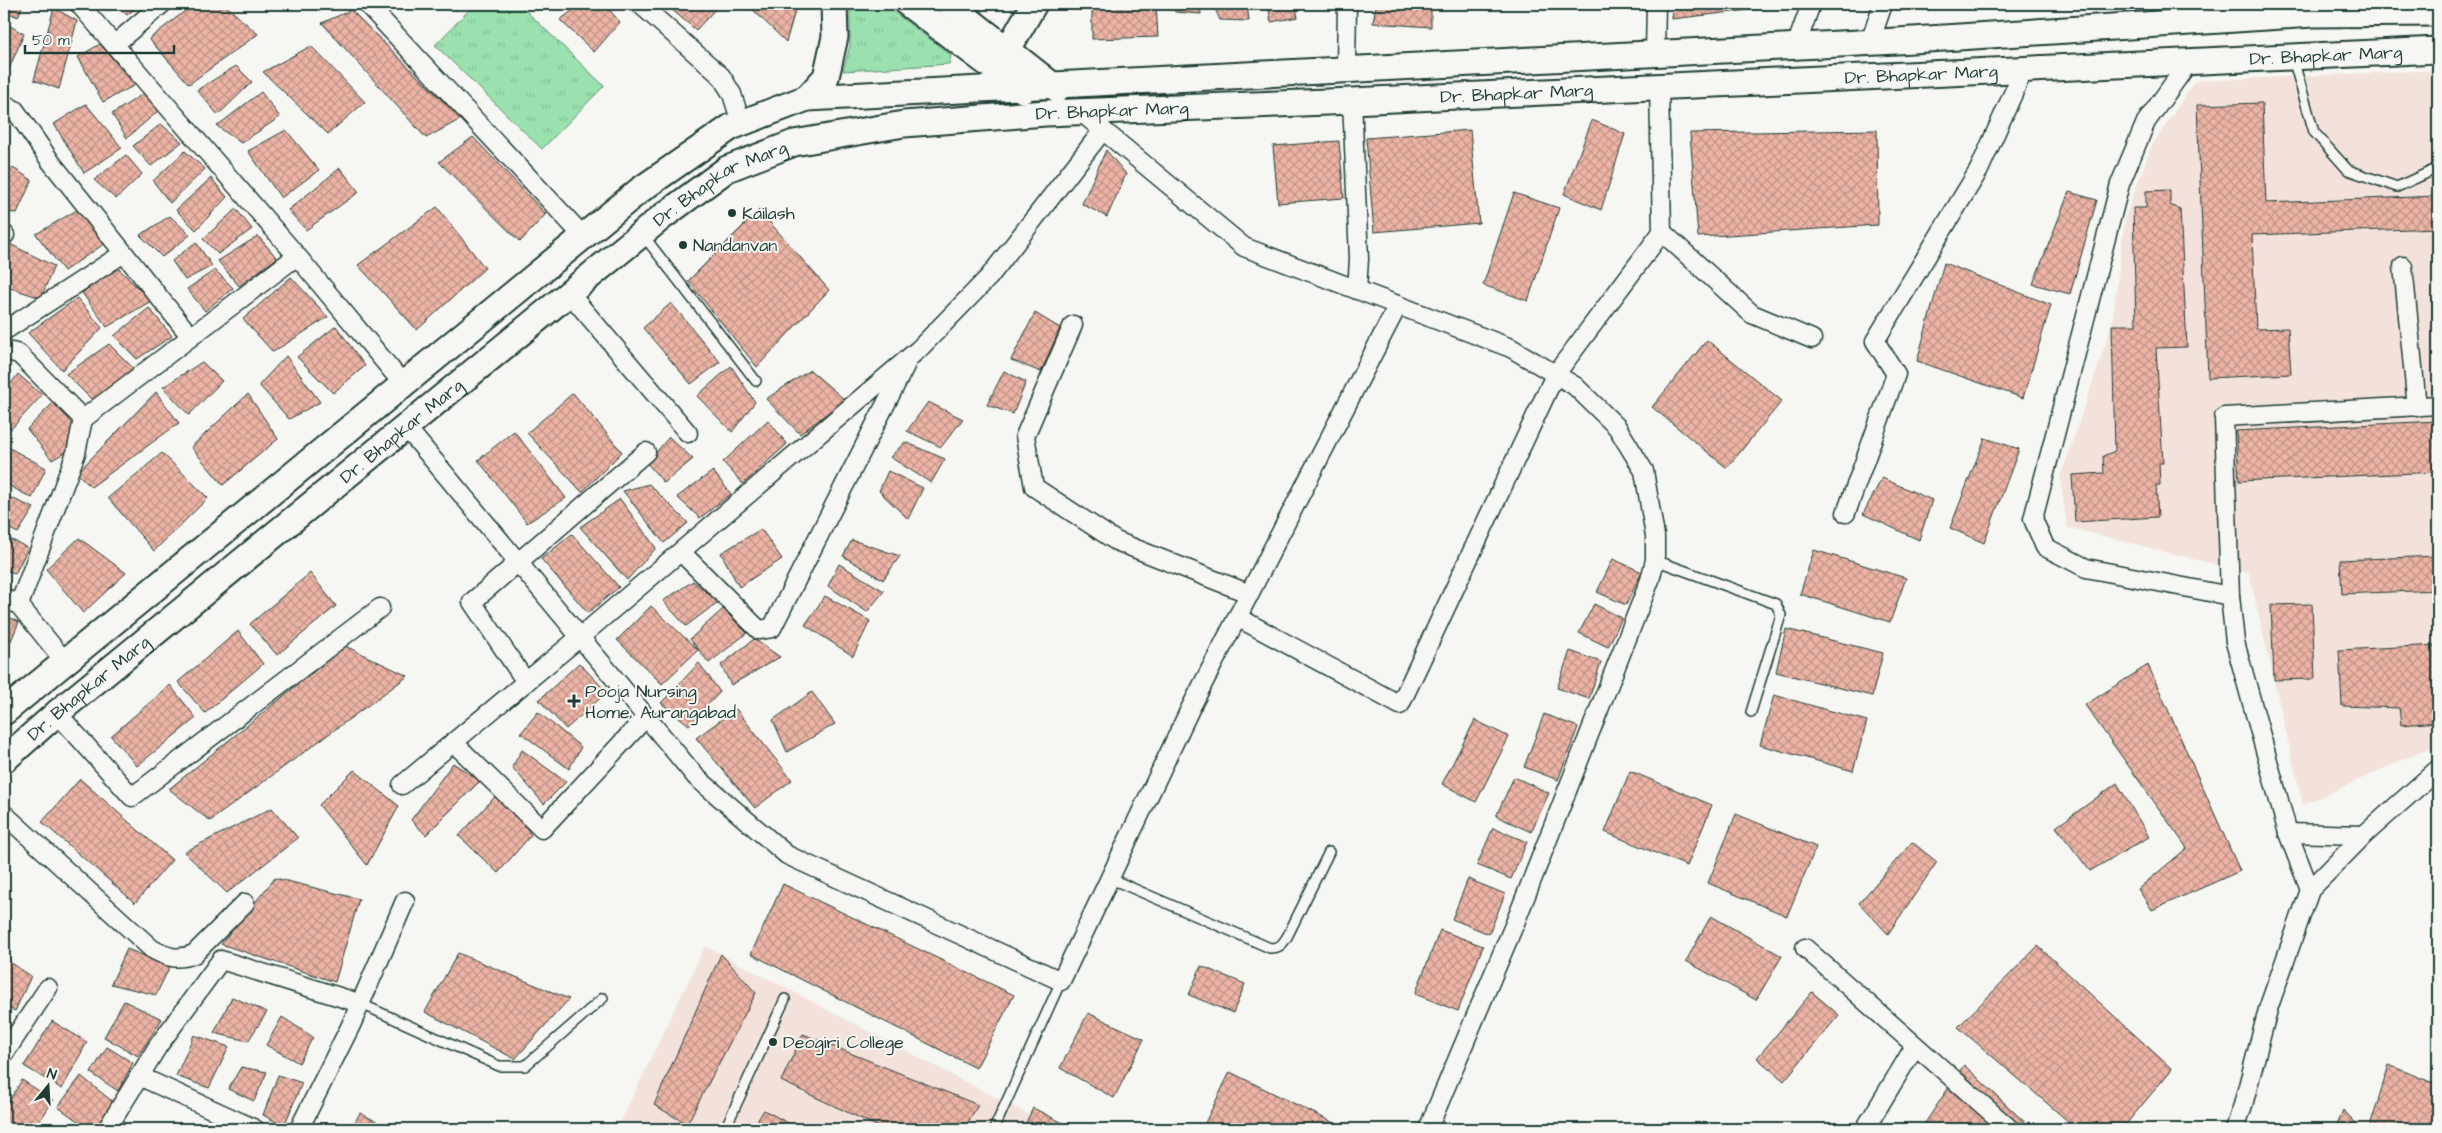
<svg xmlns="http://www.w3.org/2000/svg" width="2442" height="1133" font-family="'Architects Daughter',sans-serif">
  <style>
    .built { fill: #f3e2db }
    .park { fill: url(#park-tufts); stroke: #5c8f72 }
    .building { fill: url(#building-cross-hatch); stroke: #1f3d34 }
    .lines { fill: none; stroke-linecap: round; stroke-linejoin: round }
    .lane-casing { stroke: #1f3d34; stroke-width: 12 }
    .street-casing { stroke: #1f3d34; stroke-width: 21 }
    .secondary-casing { stroke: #1f3d34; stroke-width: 29 }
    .lane { stroke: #f6f6f2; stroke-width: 9 }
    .street { stroke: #f6f6f2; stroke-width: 18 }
    .secondary { stroke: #f6f6f2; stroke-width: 25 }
    .poi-dot { fill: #1f3d34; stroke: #f6f6f2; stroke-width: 2 }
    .labels { text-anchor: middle; stroke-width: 4; stroke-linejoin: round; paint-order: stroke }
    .street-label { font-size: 18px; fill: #1f3d34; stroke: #f6f6f2 }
    .poi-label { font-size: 18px; fill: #1f3d34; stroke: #f6f6f2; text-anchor: start }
  </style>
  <defs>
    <pattern id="park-tufts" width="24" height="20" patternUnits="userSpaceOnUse" patternTransform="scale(1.25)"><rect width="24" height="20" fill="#9ae1af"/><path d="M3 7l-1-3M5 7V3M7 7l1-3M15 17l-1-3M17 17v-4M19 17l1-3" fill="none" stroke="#84c297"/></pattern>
    <pattern id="building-cross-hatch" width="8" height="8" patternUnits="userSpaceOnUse" patternTransform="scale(1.25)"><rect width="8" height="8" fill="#edb4a6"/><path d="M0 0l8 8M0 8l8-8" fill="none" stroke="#bf9488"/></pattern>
  </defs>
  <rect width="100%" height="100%" fill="#f6f6f2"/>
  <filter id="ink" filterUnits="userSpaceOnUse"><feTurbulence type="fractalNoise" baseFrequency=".02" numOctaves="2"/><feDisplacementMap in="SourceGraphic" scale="10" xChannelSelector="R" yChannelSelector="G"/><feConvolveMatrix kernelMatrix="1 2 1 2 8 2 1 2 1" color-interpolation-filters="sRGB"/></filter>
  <g filter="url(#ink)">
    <!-- built -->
    <g class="built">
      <path d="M2438,70V744L2303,805L2249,573L2067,527L2060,478L2112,325L2125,218L2151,147L2195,81Z"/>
      <path d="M705,946L1056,1129H617Z"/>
    </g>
    <!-- park -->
    <g class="park">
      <path d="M475,4H519L604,86L542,149L435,45Z"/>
      <path d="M850,4H883L951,55L949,64L843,71L850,46Z"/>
    </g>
    <!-- building -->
    <g class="building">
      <path d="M4,4H23L18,17L4,11Z"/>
      <path d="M115,4H141L127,15Z"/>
      <path d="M194,4H224L258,34L189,84L149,39Z"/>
      <path d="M581,4H604L620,22L594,52L560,20Z"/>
      <path d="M665,4H716L718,6L696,30Z"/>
      <path d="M747,4H797L786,42Z"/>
      <path d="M1092,4H1156L1158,37L1092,39Z"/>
      <path d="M1173,4H1200L1201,14L1175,12Z"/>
      <path d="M1213,4H1247L1249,21L1220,20Z"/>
      <path d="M1268,4H1295L1298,17L1271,22Z"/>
      <path d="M1376,4H1431V27L1373,23Z"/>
      <path d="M1673,4H1784V6L1672,19Z"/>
      <path d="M54,8L77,21L59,89L34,80Z"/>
      <path d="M351,10L461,119L426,138L322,23Z"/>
      <path d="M5,23L24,34L4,80V27Z"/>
      <path d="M100,44L135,85L103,102L78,57Z"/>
      <path d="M311,46L365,102L328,134L263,72Z"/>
      <path d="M236,66L252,82L218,115L197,90Z"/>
      <path d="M152,88L157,112L127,138L112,114Z"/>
      <path d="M261,92L280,117L241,143L217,126Z"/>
      <path d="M2262,103L2266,203L2438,196V228L2252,235L2256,329L2288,328L2291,374L2208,378L2197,105Z"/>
      <path d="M86,104L122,148L84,173L54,124Z"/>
      <path d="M1592,120L1625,134L1601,210L1564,194Z"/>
      <path d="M161,124L182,142L151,166L133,146Z"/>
      <path d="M286,130L319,170L281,198L248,151Z"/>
      <path d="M1470,130L1479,223L1374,232L1366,138Z"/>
      <path d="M1877,130L1878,225L1698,237L1690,133Z"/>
      <path d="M473,137L546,214L520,242L439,162Z"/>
      <path d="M1339,141L1344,198L1278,203L1273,146Z"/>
      <path d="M1106,150L1126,174L1107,217L1082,204Z"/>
      <path d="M185,151L205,169L170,203L153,181Z"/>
      <path d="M126,155L142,174L116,199L94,180Z"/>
      <path d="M13,168L32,180L17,213L4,212V181Z"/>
      <path d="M340,168L359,192L306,230L288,210Z"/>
      <path d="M211,178L227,197L196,230L176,210Z"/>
      <path d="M2170,190V205L2180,209L2187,347L2156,348L2163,463H2159L2160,485H2156L2158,517L2075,522L2072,475L2104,473L2103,456L2115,451L2112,325H2136L2133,208H2146V191Z"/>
      <path d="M2069,192L2097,200L2070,294L2033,284Z"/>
      <path d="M1514,193L1559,208L1528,301L1483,285Z"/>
      <path d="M437,207L485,268L417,330L358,265Z"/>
      <path d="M236,209L252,229L218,254L203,239Z"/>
      <path d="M77,210L104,244L64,271L36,234Z"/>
      <path d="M759,210L829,290L757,367L688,281Z"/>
      <path d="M170,216L190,235L162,257L140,235Z"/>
      <path d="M258,236L277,258L239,286L218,261Z"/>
      <path d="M4,241L54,266L41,298L4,286Z"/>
      <path d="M196,242L212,266L185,280L172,261Z"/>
      <path d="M1944,263L2051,305L2023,398L1917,361Z"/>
      <path d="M117,267L151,301L107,327L82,293Z"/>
      <path d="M215,270L233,288L205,311L187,289Z"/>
      <path d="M291,277L328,317L273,352L243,319Z"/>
      <path d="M77,298L102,328L62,370L28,333Z"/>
      <path d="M671,303L720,362L691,384L643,328Z"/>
      <path d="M149,308L172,336L137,359L114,336Z"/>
      <path d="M1035,313L1060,328L1041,372L1011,360Z"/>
      <path d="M336,326L365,366L333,393L297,357Z"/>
      <path d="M1707,340L1782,401L1727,468L1652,407Z"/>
      <path d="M109,344L135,370L93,401L66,374Z"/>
      <path d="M286,356L320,402L289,419L259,385Z"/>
      <path d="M202,362L222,381L189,415L163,387Z"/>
      <path d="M731,366L755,402L732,432L697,396Z"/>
      <path d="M810,370L845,400L800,434L766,399Z"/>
      <path d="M1004,371L1026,382L1013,414L987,405Z"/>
      <path d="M18,374L42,395L11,429L4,423V393Z"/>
      <path d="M156,392L179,423L91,487L77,473Z"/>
      <path d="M573,393L622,452L582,492L527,433Z"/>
      <path d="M248,394L278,439L223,485L191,447Z"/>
      <path d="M55,401L91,437L52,460L27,429Z"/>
      <path d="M928,402L963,419L941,447L907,431Z"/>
      <path d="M768,420L787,444L743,484L723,462Z"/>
      <path d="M2438,421V472L2239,481L2236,431Z"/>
      <path d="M514,431L566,498L527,523L478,460Z"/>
      <path d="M669,437L693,459L664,483L647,463Z"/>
      <path d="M1985,438L2019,449L1984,543L1950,528Z"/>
      <path d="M905,442L945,459L931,483L890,457Z"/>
      <path d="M4,445L46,468L32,498L4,483Z"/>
      <path d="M162,453L208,498L154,551L108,498Z"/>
      <path d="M713,471L731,494L700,518L677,497Z"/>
      <path d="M888,471L923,488L908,519L879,491Z"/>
      <path d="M1882,478L1932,500L1919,540L1863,514Z"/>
      <path d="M649,484L688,523L664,543L623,491Z"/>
      <path d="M4,495L34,508L18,533L4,526Z"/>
      <path d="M620,499L656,548L627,580L580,527Z"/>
      <path d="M761,529L782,559L739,587L721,553Z"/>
      <path d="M572,534L619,587L588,613L541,559Z"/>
      <path d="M4,536L28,548L15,574L4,569Z"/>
      <path d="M79,538L126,573L83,613L46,569Z"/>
      <path d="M852,540L900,556L883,580L843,556Z"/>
      <path d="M1814,550L1906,578L1890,622L1800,594Z"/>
      <path d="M2438,556V590L2342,594L2340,560Z"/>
      <path d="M1613,559L1642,572L1626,605L1597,592Z"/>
      <path d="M839,564L884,591L867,612L828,586Z"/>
      <path d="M310,573L336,606L277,655L250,624Z"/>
      <path d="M693,581L718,602L686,626L663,601Z"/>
      <path d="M825,596L870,621L853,656L805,625Z"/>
      <path d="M1594,604L1622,618L1608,647L1579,633Z"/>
      <path d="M2312,604L2315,679L2274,680L2271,605Z"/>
      <path d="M651,606L698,650L662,684L617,640Z"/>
      <path d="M723,609L747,633L709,663L690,639Z"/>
      <path d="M4,615L19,622L4,657Z"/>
      <path d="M1786,629L1883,653L1872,696L1776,672Z"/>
      <path d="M238,631L263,664L205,713L178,682Z"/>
      <path d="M754,639L780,657L731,685L721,665Z"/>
      <path d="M2438,645V722L2401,725L2399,708L2342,706L2339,650Z"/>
      <path d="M345,646L408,676L210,821L169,789Z"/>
      <path d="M1570,651L1601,662L1589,699L1557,688Z"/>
      <path d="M579,663L607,692L566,729L539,700Z"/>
      <path d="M699,663L720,692L689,725L661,703Z"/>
      <path d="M2148,665L2240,871L2152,910L2138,889L2187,848L2085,705Z"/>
      <path d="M170,685L196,718L137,766L111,736Z"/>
      <path d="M812,692L835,724L787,752L773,720Z"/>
      <path d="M1774,695L1867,721L1853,771L1760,745Z"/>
      <path d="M736,709L792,780L755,808L696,738Z"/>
      <path d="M538,712L581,747L569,769L521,733Z"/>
      <path d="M1544,714L1578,727L1558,780L1524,767Z"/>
      <path d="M1475,720L1509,737L1476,802L1442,784Z"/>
      <path d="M522,750L566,782L544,804L512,767Z"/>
      <path d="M453,763L480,781L426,835L411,820Z"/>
      <path d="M354,770L399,806L367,865L319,805Z"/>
      <path d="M1630,771L1712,805L1687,866L1605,832Z"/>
      <path d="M1514,777L1549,793L1531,832L1496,816Z"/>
      <path d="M80,779L172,860L135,903L42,822Z"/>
      <path d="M2117,783L2149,837L2090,871L2056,827Z"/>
      <path d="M501,790L531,835L498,873L459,836Z"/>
      <path d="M272,808L298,838L227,893L184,852Z"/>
      <path d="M1736,814L1816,847L1787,916L1708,883Z"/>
      <path d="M1493,828L1527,842L1511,879L1477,865Z"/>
      <path d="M1912,842L1937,862L1888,934L1859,903Z"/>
      <path d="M275,878L359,899L335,982L221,944Z"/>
      <path d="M1468,879L1505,894L1489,934L1452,919Z"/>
      <path d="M783,884L1014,995L976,1068L751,954Z"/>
      <path d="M1711,916L1782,956L1756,1000L1686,961Z"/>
      <path d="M1440,930L1483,946L1458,1011L1415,994Z"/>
      <path d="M2038,946L2172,1069L2122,1129H2077L1958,1027Z"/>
      <path d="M127,949L170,966L156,995L111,984Z"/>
      <path d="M458,953L569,999L515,1059L425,1012Z"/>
      <path d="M721,954L756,993L687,1124L654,1105Z"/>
      <path d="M4,958L31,976L15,1011L4,1006Z"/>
      <path d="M1201,966L1245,984L1233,1013L1189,995Z"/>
      <path d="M1812,992L1839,1015L1784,1081L1757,1058Z"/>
      <path d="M232,997L267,1012L248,1041L214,1033Z"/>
      <path d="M124,1001L162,1019L138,1056L104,1037Z"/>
      <path d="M1088,1013L1144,1039L1114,1098L1060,1068Z"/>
      <path d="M282,1017L313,1037L299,1063L266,1045Z"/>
      <path d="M52,1021L87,1042L62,1089L24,1066Z"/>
      <path d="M803,1034L978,1105L964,1129H883L781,1081Z"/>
      <path d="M194,1035L229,1047L209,1088L176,1076Z"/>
      <path d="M107,1047L133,1063L118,1091L91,1073Z"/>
      <path d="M1964,1065L2032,1129H1921Z"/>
      <path d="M2389,1065L2438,1085V1129H2369Z"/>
      <path d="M241,1067L267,1072L254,1101L228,1089Z"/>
      <path d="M1230,1072L1338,1125L1336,1129H1202Z"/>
      <path d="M278,1075L302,1083L284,1126L263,1115Z"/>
      <path d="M81,1076L113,1102L96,1129H89L58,1107Z"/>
      <path d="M22,1080L53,1100L35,1129H4V1109Z"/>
      <path d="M1033,1108L1075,1129H1023Z"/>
      <path d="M764,1110L799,1129H752Z"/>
      <path d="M2343,1110L2362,1129H2335Z"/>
      <path d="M360,1113L391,1129H351Z"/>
    </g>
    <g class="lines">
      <defs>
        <g id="lane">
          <path d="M2293,59L2314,132L2348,170L2397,187L2438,168"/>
          <path d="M643,235L756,381"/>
          <path d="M1655,560L1776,604L1781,615L1751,712"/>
          <path d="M1109,878L1270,948C1279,948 1282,945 1287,937L1329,852"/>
          <path d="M359,1003L499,1066H525L603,998"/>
          <path d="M725,1129L785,999"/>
          <path d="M994,1129L1061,981"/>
        </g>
        <g id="street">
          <path d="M79,4L297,256L404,385"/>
          <path d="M367,4L583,236"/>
          <path d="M640,4L721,76L732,94L741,123"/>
          <path d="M1870,42L1883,4"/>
          <path d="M115,44L162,4"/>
          <path d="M1796,46L1811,4"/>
          <path d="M1655,53L1656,4"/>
          <path d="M2189,62L2146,122L2120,184L2033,519L2045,547L2086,568L2230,596"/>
          <path d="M1346,69L1347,4"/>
          <path d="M1352,101L1359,259L1357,290"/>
          <path d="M4,104L15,110L51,162L191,337"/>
          <path d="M1081,112L1244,247L1511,348L1575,386L1617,427L1644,471L1655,536V560L1650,580L1515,923L1428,1129"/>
          <path d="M1662,232L1752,314L1812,339"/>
          <path d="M4,234L5,235"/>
          <path d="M2403,266L2417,407"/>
          <path d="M569,293L688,433"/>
          <path d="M1073,325L1025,436L1034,487L1116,541L1250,594"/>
          <path d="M4,331L124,253"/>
          <path d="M4,350L19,354L83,419L297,256"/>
          <path d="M406,427L696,777L787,855L1061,981L1190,709L1398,305"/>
          <path d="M1846,513L1896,374L1875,341L1979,170L2024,69"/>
          <path d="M681,552L759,630L772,628L906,364"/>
          <path d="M4,598L19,605L66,663"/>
          <path d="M19,605L76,453L83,419"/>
          <path d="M1237,617L1400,705L1555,375L1662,232L1659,87"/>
          <path d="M526,682L472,602L646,452"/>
          <path d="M57,713L132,797L380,608"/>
          <path d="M453,742L542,829L646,717"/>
          <path d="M402,785L580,637L919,349L989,277L1103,130"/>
          <path d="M4,814L152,949C167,957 177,961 194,954L245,903"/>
          <path d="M2288,833L2364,835"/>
          <path d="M2310,890L2288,833L2235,642L2230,596L2224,417L2438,405"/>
          <path d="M1805,948L2010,1129"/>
          <path d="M4,1054L48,988"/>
          <path d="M139,1076L255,1129"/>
          <path d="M107,1129L158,1046L221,960L359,1003"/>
          <path d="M299,1129L351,1025L405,901"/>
          <path d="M1865,1129L1915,1046"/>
          <path d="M2235,1129L2243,1105L2269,1006L2310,890L2364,835L2438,769"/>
        </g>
        <g id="secondary">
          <path d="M908,4L1023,90"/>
          <path d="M949,4L1057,89"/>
          <path d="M999,65L1034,4"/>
          <path d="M807,98L826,77L835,37L834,4"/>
          <path d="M4,712L640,190L731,127L807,98L1897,41L2313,14L2438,13"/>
          <path id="s1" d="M4,760L57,713L662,217L727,169L794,143L904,124L1046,113L1352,101L2438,50"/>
        </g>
      </defs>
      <!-- lane casing -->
      <use href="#lane" class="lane-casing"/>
      <!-- street casing -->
      <use href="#street" class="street-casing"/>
      <!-- secondary casing -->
      <use href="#secondary" class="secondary-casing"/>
      <!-- lane -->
      <use href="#lane" class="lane"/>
      <!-- street -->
      <use href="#street" class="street"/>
      <!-- secondary -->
      <use href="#secondary" class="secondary"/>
    </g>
  </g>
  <!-- markers -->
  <g class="poi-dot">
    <circle cx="732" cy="213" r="5"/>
    <circle cx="683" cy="245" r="5"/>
    <path d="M571.5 693.5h5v5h5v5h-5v5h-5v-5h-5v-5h5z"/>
    <circle cx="773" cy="1042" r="5"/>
  </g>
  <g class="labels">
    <!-- street labels -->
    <g class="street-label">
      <text dy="6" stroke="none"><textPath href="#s1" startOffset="2541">Dr. Bhapkar Marg</textPath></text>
      <text dy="6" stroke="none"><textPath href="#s1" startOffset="2136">Dr. Bhapkar Marg</textPath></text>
      <text dy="6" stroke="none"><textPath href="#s1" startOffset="1731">Dr. Bhapkar Marg</textPath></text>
      <text dy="6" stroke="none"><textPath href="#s1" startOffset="1326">Dr. Bhapkar Marg</textPath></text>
      <text dy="6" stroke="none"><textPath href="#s1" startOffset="921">Dr. Bhapkar Marg</textPath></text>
      <text dy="6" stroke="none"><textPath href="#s1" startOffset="516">Dr. Bhapkar Marg</textPath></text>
      <text dy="6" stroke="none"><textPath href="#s1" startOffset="111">Dr. Bhapkar Marg</textPath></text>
    </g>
    <!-- poi labels -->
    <g class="poi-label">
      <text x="742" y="219">Kailash</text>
      <text x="693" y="251">Nandanvan</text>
      <text x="585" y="697">Pooja Nursing<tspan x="585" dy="21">Home, Aurangabad</tspan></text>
      <text x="783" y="1048">Deogiri College</text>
    </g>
  </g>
  <!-- margin -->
  <rect width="2442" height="1133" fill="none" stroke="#f6f6f2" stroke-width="20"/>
  <rect x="10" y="10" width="2422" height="1113" fill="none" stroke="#1f3d34" stroke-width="2" filter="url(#ink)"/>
  <!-- north arrow -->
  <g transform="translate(48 1086) rotate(18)" stroke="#f6f6f2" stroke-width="4" paint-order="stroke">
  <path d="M0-4L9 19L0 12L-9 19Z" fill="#1f3d34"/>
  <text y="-8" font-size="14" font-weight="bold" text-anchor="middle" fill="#1f3d34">N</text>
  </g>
  <!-- scale -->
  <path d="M25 45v8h149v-8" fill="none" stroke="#1f3d34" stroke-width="2.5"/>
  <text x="32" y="45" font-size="15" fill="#1f3d34" stroke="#f6f6f2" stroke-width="4" paint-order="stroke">50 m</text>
</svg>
